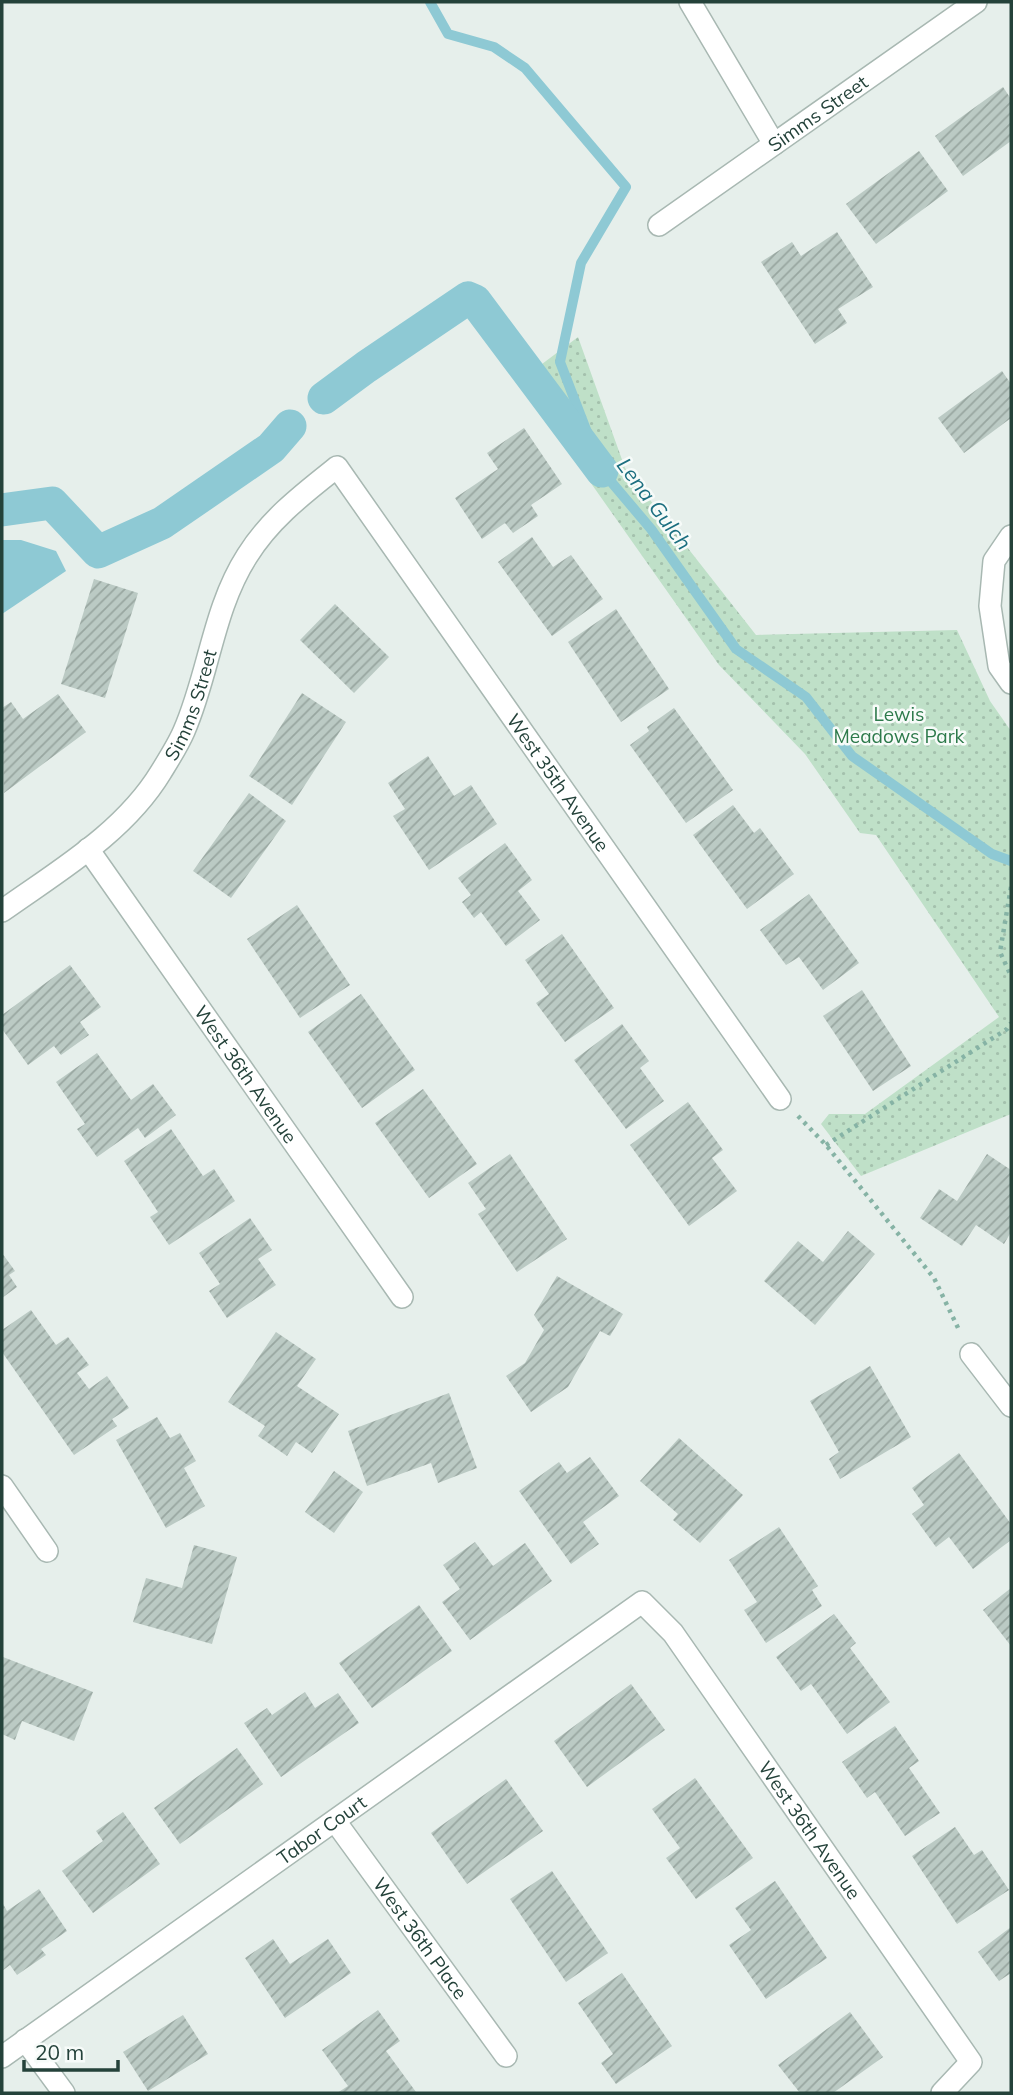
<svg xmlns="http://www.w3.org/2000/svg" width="1013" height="2095" font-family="Mulish,sans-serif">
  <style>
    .park { fill: url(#park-dots) }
    .water { fill: #8ec9d4 }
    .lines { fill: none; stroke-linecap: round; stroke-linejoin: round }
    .stream { stroke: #8ec9d4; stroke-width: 10 }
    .canal { stroke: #8ec9d4; stroke-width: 33 }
    .building { fill: url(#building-hatch) }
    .minor-casing { stroke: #a8b8b2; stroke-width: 24 }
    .path { stroke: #86b3a5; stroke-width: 4.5; stroke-dasharray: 3.5 5; stroke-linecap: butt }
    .minor { stroke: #fff; stroke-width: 21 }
    .labels { text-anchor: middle; stroke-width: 5; stroke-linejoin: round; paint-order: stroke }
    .street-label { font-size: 19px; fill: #24423a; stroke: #f7fbf9 }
    .park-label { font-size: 19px; fill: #2d7a4b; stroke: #f7fbf9 }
    .water-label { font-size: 21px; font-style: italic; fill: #1c6f80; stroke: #f7fbf9 }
  </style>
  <defs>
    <pattern id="park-dots" width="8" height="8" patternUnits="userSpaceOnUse" patternTransform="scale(1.75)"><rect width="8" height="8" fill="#bfe0c8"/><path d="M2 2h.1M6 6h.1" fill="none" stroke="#a4c1ad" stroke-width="1.8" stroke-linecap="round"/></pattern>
    <pattern id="building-hatch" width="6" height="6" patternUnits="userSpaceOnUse" patternTransform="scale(1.75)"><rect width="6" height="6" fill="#bbcac4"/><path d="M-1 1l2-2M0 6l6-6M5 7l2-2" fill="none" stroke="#98a6a0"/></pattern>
  </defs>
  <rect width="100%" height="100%" fill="#e6efeb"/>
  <!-- park -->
  <path class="park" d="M578,337L625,468L756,635L957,630L990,701L1011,731V1114L861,1176L821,1124L829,1114H865L999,1017L876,835L860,833L805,754L719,665L588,479L534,370Z"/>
  <!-- water -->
  <path class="water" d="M2,540H21L56,551L66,571L2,614Z"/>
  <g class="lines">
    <!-- stream -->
    <path class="stream" d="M430,2L448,34L494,47L525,68L626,187L581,263L560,362L602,471L651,529L736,649L806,697L852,756L992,854L1011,861"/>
    <!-- canal -->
    <g class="canal">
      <path d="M324,398L366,367L468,298L475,301L602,471"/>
      <path d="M2,510L52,503L98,552L162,523L271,448L290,426"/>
    </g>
  </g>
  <!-- building -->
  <g class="building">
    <path d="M1003,87L1011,99V141L963,176L935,136Z"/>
    <path d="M919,151L948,191L876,244L846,204Z"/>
    <path d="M837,232L873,287L838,309L847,323L815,344L761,262L792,242L801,256Z"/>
    <path d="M1002,371L1011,384V418L964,453L938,418Z"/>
    <path d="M524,428L562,484L531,505L538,516L513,533L505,523L482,539L455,498L498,469L487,453Z"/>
    <path d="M532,537L553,567L571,555L603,599L552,636L498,562Z"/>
    <path d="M94,579L138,593L105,698L61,684Z"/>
    <path d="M335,604L389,657L354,693L300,640Z"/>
    <path d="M616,609L669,689L621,722L568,642Z"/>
    <path d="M302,693L346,722L292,805L249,776Z"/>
    <path d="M58,694L86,732L4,793L2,708L11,702L23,719Z"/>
    <path d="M674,708L733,790L686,823L630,745L649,731L647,727Z"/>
    <path d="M428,756L454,796L471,785L497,824L429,870L393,816L405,809L388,783Z"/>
    <path d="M249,793L286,821L231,898L193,871Z"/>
    <path d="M733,805L754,833L760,828L794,874L747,909L693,835Z"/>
    <path d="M505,843L532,880L518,891L540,920L506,946L481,912L474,918L462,902L471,895L458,878Z"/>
    <path d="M809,894L859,963L823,990L799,957L786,965L760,930Z"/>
    <path d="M297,905L350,985L300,1018L247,939Z"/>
    <path d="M562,934L614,1008L565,1042L536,1003L549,994L525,960Z"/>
    <path d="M70,965L101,1007L80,1022L89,1035L61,1055L54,1046L28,1065L2,1029V1015Z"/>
    <path d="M862,990L911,1066L873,1091L823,1016Z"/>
    <path d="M361,994L415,1070L362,1108L308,1032Z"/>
    <path d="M622,1024L649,1061L640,1068L664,1101L626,1129L574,1060Z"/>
    <path d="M97,1053L131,1100L153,1084L176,1115L145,1138L138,1128L97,1157L77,1129L85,1124L56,1082Z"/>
    <path d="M423,1089L477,1164L429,1198L375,1123Z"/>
    <path d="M688,1102L723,1150L712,1158L737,1191L689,1226L630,1145Z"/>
    <path d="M171,1129L203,1176L214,1169L235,1201L169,1245L150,1217L158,1212L124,1161Z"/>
    <path d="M510,1154L567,1239L517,1272L478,1214L486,1209L468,1183Z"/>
    <path d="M987,1154L1011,1170V1232L1004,1244L976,1225L962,1246L920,1218L939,1189L957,1201Z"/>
    <path d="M250,1218L272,1250L258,1259L276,1285L227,1318L209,1291L220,1284L199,1253Z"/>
    <path d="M848,1231L875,1254L815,1325L764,1281L798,1241L823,1262Z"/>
    <path d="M2,1253L15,1271L9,1275L17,1287L2,1298Z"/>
    <path d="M557,1276L623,1314L610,1336L600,1331L568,1387L531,1412L506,1376L525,1363L544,1330L534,1315Z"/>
    <path d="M31,1310L56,1345L68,1337L89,1365L77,1373L89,1389L107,1376L129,1408L112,1419L117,1426L74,1455L2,1352V1330Z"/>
    <path d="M276,1332L316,1359L297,1386L339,1414L312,1453L296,1442L287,1456L258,1436L265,1426L228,1402Z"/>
    <path d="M870,1366L911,1437L840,1479L829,1459L839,1452L810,1401Z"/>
    <path d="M449,1393L477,1468L438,1483L431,1463L367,1486L348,1431Z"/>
    <path d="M157,1417L170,1438L180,1433L196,1461L184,1468L205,1506L166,1528L116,1440Z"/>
    <path d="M679,1438L743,1495L700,1543L673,1520L678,1514L640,1481Z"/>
    <path d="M959,1453L1011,1524V1540L973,1569L949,1537L936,1547L912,1514L924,1505L912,1488Z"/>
    <path d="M590,1457L619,1496L583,1522L599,1544L571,1564L519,1491L559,1462L567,1473Z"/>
    <path d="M334,1471L363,1492L334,1533L305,1512Z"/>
    <path d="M779,1527L818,1586L812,1590L822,1606L766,1643L744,1610L757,1602L729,1560Z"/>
    <path d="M475,1542L493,1566L525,1543L552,1581L470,1640L442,1602L460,1589L443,1565Z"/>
    <path d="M194,1545L237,1557L212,1644L133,1622L146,1578L182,1588Z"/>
    <path d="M1011,1588V1646L983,1610Z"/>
    <path d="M419,1605L452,1651L372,1708L339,1663Z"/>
    <path d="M834,1614L856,1643L850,1648L890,1702L847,1734L811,1684L801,1691L776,1657Z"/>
    <path d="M3,1657L93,1692L74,1741L22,1721L15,1740L2,1734Z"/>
    <path d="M631,1684L665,1730L587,1787L554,1741Z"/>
    <path d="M305,1692L315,1708L338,1693L359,1723L281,1777L244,1723L267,1708L272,1715Z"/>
    <path d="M895,1726L919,1761L909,1768L940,1813L905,1836L875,1792L867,1798L842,1762Z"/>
    <path d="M237,1748L263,1784L180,1844L154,1808Z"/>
    <path d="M695,1778L753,1858L696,1899L666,1858L680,1848L652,1809Z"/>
    <path d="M506,1779L543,1831L467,1884L431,1833Z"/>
    <path d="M123,1812L160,1864L93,1913L62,1871L103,1841L96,1831Z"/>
    <path d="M955,1827L974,1855L982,1850L1009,1890L957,1924L912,1856Z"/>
    <path d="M552,1871L608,1953L566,1982L510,1899Z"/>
    <path d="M775,1881L827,1958L766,1999L729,1945L751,1930L735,1908Z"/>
    <path d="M39,1889L67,1931L41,1949L46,1955L17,1975L10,1965L2,1971V1902L7,1911Z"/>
    <path d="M1011,1927V1973L999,1981L978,1952Z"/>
    <path d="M273,1939L290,1964L328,1939L351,1973L285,2018L245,1958Z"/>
    <path d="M622,1973L672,2046L616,2084L601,2063L613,2054L578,2003Z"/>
    <path d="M378,2010L400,2041L386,2051L416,2092L337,2093L348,2086L322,2050Z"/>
    <path d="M850,2012L883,2057L833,2093H800L778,2065Z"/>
    <path d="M183,2015L208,2054L148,2091L123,2052Z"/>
  </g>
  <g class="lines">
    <defs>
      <g id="minor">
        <path d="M690,2L774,144"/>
        <path id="s1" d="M659,225L976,2"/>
        <path d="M1011,536L994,561L990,606L999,666L1011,683"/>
        <path id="s2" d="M88,849L402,1297"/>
        <path id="s3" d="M2,911C58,871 124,833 161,772C169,759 178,745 184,731C209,674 213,609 247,556C270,519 303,494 337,467L780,1099"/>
        <path d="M971,1354L1011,1406"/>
        <path d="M2,1486L47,1551"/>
        <path id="s4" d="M335,1821L506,2056"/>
        <path d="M25,2040L64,2093"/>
        <path id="s5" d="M2,2057L642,1602L673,1633L971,2062L942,2093"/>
      </g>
    </defs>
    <!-- minor casing -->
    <use href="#minor" class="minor-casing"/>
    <!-- path -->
    <g class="path">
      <path d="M1011,887L1000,952L1011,976"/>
      <path d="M798,1116L826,1145L934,1278L960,1332"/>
      <path d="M826,1145L1007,1029L1011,1023"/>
    </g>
    <!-- minor -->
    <use href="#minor" class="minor"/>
  </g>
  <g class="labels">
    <!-- street labels -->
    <g class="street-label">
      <text dy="7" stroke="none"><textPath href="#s1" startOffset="194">Simms Street</textPath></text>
      <text dy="7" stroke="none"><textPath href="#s3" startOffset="287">Simms Street</textPath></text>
      <text dy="7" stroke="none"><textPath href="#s3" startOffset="959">West 35th Avenue</textPath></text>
      <text dy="7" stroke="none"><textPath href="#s2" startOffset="275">West 36th Avenue</textPath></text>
      <text dy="7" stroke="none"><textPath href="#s5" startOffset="392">Tabor Court</textPath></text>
      <text dy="7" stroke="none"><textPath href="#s5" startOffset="1069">West 36th Avenue</textPath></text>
      <text dy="7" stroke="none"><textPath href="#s4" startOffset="145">West 36th Place</textPath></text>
    </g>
    <!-- park labels -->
    <g class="park-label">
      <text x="899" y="721">Lewis<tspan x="899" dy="22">Meadows Park</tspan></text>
    </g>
    <!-- water labels -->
    <g class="water-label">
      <text transform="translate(654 504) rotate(53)" y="7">Lena Gulch</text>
    </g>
  </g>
  <!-- border -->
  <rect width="1013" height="2095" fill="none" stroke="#24423a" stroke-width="7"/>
  <!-- scale -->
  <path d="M24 2060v10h94v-10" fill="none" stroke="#24423a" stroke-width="3.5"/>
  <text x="35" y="2060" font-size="21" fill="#24423a" stroke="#f7fbf9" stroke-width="5" paint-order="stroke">20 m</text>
</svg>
